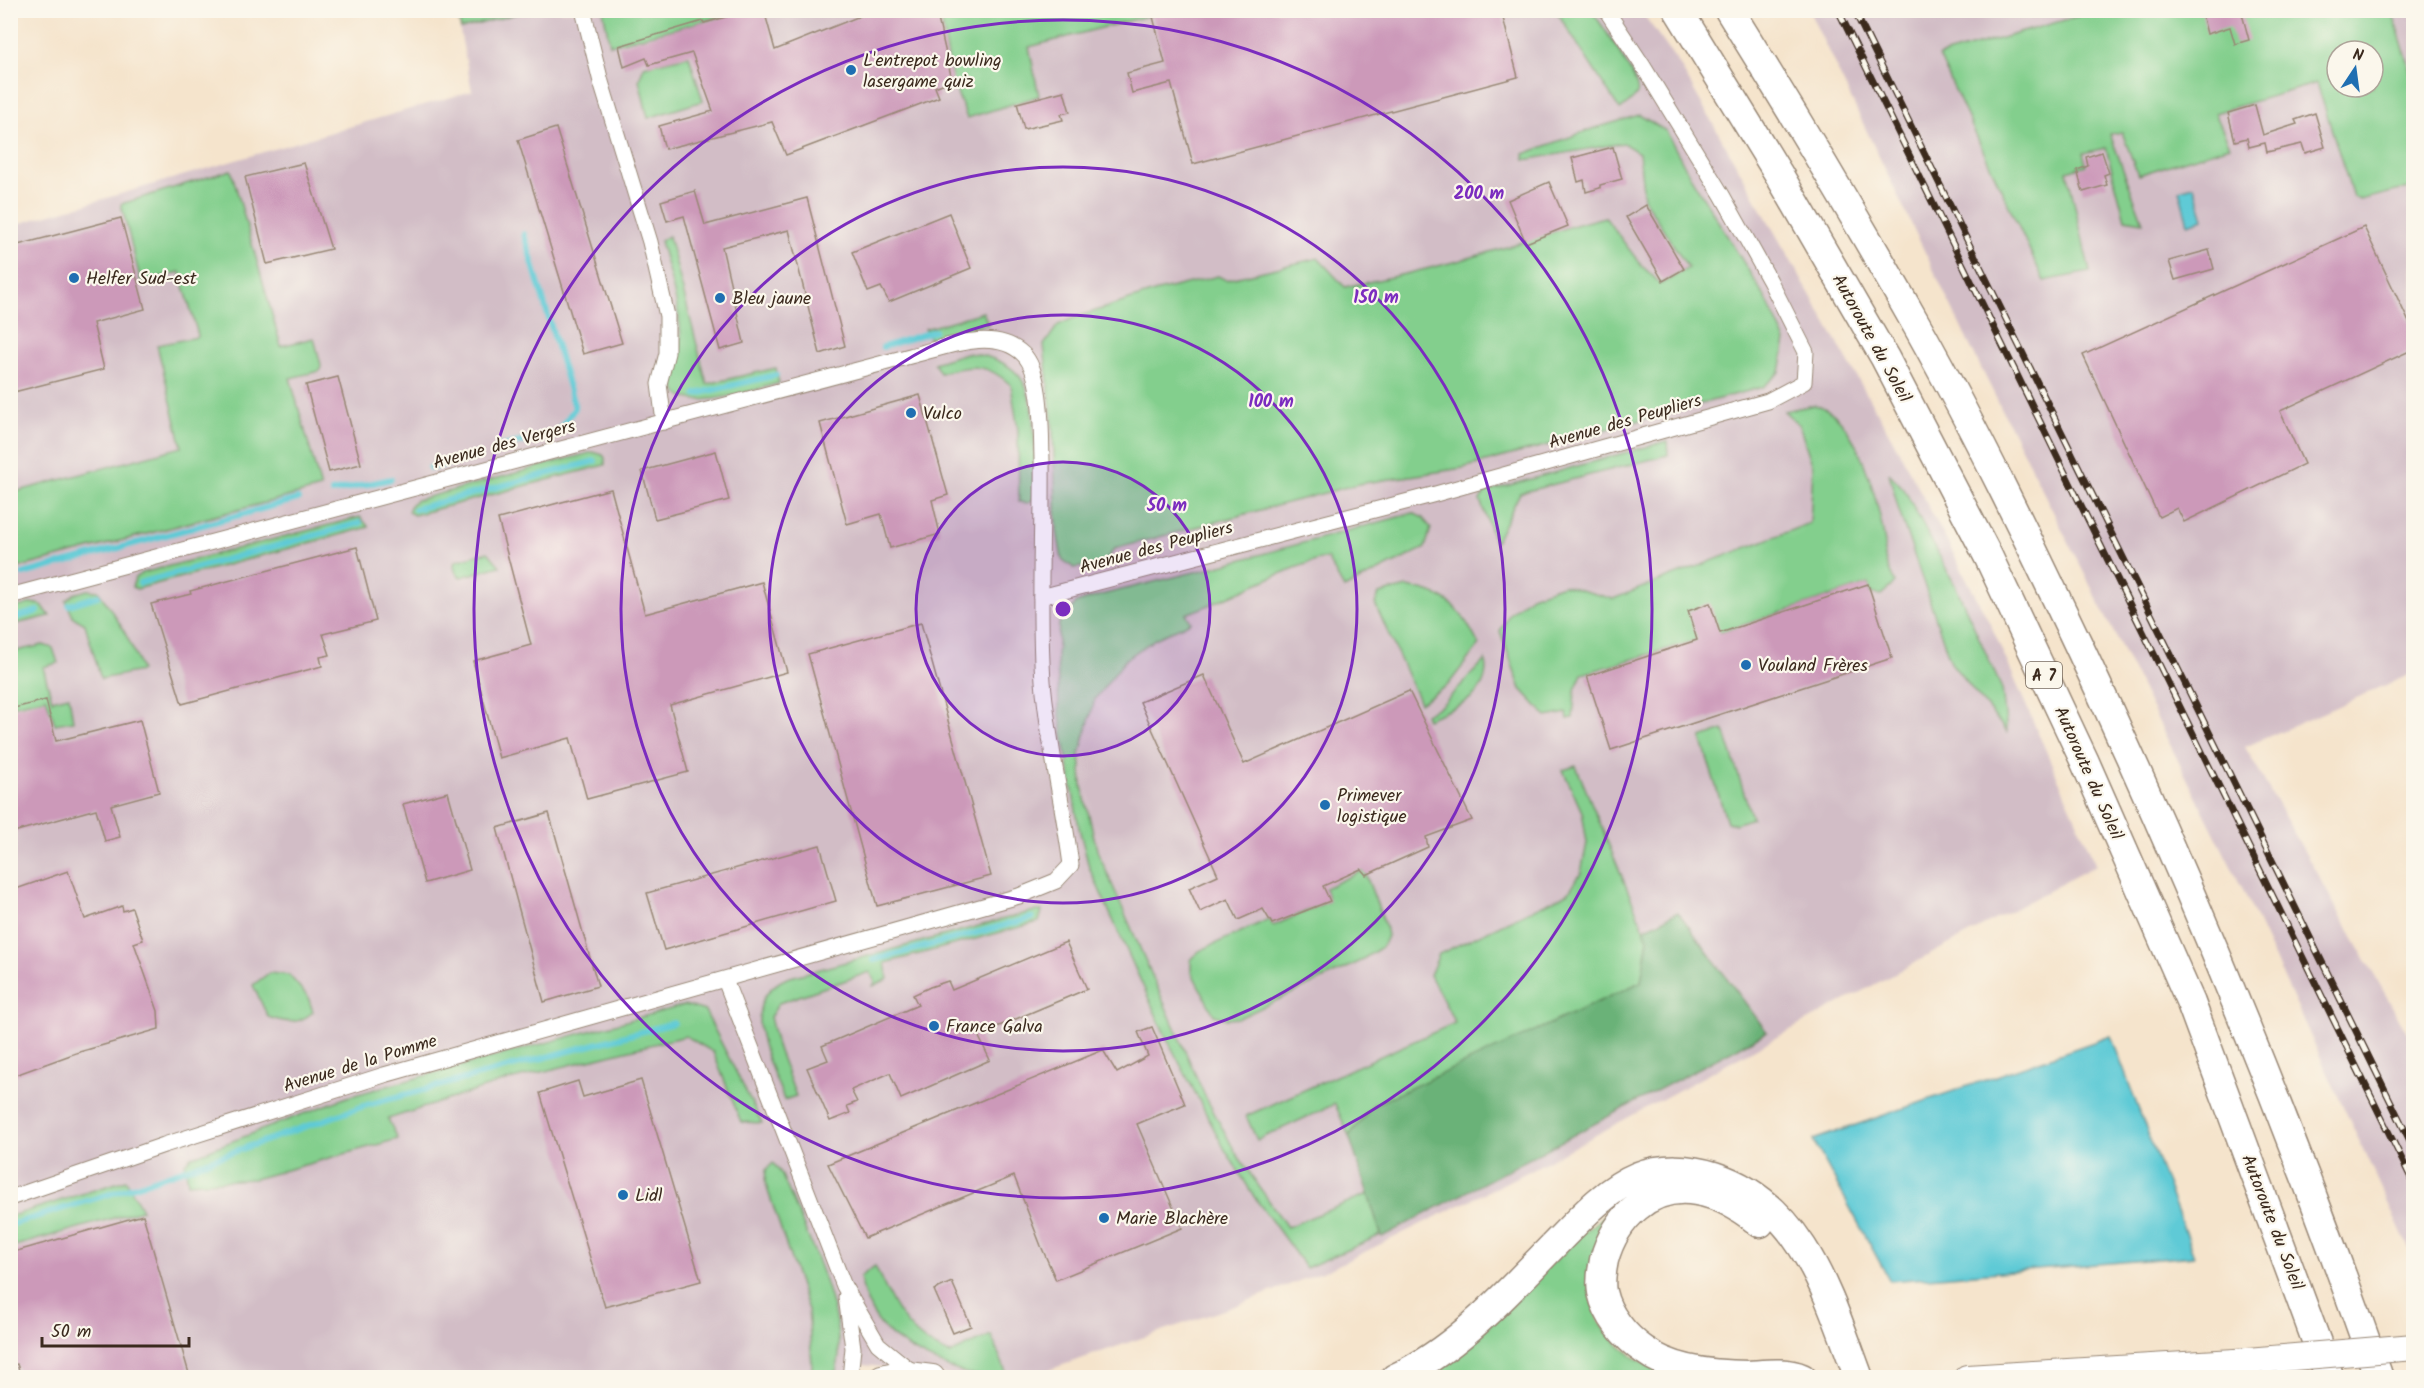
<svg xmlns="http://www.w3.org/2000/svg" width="2424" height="1388" font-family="Kalam,sans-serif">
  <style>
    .industrial { fill: #d2bdc6; fill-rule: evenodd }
    .green { fill: #83cf8d; stroke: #5f7c56; stroke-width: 1.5; fill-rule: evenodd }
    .forest { fill: #6ab278; stroke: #526e4b; stroke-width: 1.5 }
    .water { fill: #5ecad6; stroke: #4c7a7a; stroke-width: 1.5 }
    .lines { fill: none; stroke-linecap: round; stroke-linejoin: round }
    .stream { stroke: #5ecad6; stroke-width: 6 }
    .building { fill: #cc99b9 }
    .street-casing { stroke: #988775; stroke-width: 17 }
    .primary-casing { stroke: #988775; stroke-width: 28 }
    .highway-casing { stroke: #988775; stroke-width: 31 }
    .street { stroke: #fff; stroke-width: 15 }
    .primary { stroke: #fff; stroke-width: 26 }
    .highway { stroke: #fff; stroke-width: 28 }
    .rail-casing { stroke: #3b2a1e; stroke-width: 7 }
    .rail { stroke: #fbf7ec; stroke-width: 4.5; stroke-dasharray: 14; stroke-linecap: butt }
    .primary-bridge-casing { stroke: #988775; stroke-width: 28; stroke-linecap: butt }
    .primary-bridge { stroke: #fff; stroke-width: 26 }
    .ring { fill: none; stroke: #7b2cbf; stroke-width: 3 }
    .poi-dot { fill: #1f6fb2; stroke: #fbf7ec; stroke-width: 2 }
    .labels { text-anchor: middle; stroke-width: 4.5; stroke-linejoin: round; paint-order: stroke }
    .shield { fill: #fbf7ec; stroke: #75685c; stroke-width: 1.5 }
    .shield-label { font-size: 16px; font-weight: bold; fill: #3b2a1e }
    .poi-label { font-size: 18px; fill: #3b2a1e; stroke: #fbf7ec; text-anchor: start }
    .street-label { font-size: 18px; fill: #3b2a1e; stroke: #fbf7ec }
    .centre { fill: #7b2cbf; stroke: #fbf7ec; stroke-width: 3 }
    .ring-label { font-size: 18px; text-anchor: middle; font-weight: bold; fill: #7b2cbf; stroke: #fbf7ec; stroke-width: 4.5; stroke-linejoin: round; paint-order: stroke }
  </style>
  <rect width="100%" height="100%" fill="#fbf7ec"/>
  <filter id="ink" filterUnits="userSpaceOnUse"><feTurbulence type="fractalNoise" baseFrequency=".0167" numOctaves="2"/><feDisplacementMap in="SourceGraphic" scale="12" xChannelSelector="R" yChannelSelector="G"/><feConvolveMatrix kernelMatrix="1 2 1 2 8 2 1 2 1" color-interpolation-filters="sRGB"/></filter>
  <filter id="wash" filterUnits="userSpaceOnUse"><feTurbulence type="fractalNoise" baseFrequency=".008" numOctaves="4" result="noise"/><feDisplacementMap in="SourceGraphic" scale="24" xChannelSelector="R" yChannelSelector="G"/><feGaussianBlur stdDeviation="1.35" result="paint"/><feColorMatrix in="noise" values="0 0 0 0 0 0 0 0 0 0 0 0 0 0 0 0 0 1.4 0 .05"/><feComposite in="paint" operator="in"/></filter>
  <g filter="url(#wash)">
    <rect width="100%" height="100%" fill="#f5e4cc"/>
    <!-- industrial -->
    <g class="industrial">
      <path d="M456,11H1641L1679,64L1899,451L1990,623L2096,865L1529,1171L1332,1268L1235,1306L1028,1377H958L921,1371L863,1365L850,1378H11V226L472,91Z"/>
      <path d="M1809,11H2413V673L2245,747L2413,1043V1257L2242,888L1971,348ZM2337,51H2373V87H2337Z"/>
    </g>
    <!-- green -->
    <g class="green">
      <path d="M603,10L743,11L610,45Z"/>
      <path d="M456,11V10L526,11L461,29Z"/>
      <path d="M940,11H1166L1029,47L1039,96L967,118L952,80Z"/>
      <path d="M1556,11H1592C1600,23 1643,82 1637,94C1634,100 1625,106 1620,110Z"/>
      <path d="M2096,11H2392L2413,78V187L2360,200L2353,197L2317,83L2215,113L2230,146L2138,175L2122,132L2110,134L2143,222L2125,219L2106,148L2083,153L2086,165L2067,171L2090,272L2044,281L1939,56ZM2337,51H2373V87H2337Z"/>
      <path d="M689,56L703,101L648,118L639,80L644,66Z"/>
      <path d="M1639,115L1666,131L1690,176L1765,297L1786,341L1780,372L1763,387L1463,468L1358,484L1114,549L1104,564L1074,568L1062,559L1057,531L1053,429L1044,345L1058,325L1074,318L1154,292L1218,276L1226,280L1318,258L1345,287C1394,277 1442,266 1490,252C1529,241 1566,226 1605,217L1641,265L1661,284L1688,268L1644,199L1639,153L1623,143L1525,160L1524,154L1589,130Z"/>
      <path d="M231,170L281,346L314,338L321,365L320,371L290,378L321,488L17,568L14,557H11V493L182,447L157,345L198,337V335L180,272L141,282L121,204Z"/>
      <path d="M669,236L707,384L776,368L779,383C760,388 679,417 674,385C673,373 680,357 681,344C682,315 668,270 660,241Z"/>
      <path d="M983,312L988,324L930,339L925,329Z"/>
      <path d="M966,353C989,355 1018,364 1027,390C1037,419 1034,461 1035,492L1033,500L1029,503L1019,502L1018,430L1011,385C986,362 971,365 940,373L934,363Z"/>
      <path d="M1814,405C1857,410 1879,506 1885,543C1885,549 1884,556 1886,562C1888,569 1892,576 1895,583L1881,595L1871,593L1868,584L1701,639L1582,674L1575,690L1573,718L1568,719L1567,713L1547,717L1521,689L1500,631L1510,613L1531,596L1563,585L1613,599L1810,523L1813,467L1799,425L1784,411Z"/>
      <path d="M1667,441L1668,455L1520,493L1495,543L1480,500L1485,492Z"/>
      <path d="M593,452L603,455L605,458V465L414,515L408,512L411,504L417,500Z"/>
      <path d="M1889,473L1904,489L1957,589L2002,689L2007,732L1951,663L1899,511Z"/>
      <path d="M1413,513L1423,518L1431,528L1425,548L1344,588L1327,558C1278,570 1234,597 1186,614L1191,622L1155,639L1126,659L1095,699L1080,753L1082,786L1097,850L1204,1094L1236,1153L1287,1227L1368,1194L1381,1235L1306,1268L1255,1198L1225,1150L1167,1039L1089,867L1079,828L1059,711L1057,657L1059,623L1076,603L1105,594L1203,570Z"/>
      <path d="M360,517L369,527L137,589L132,587L135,578L142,573Z"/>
      <path d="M488,552L500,566L461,577C454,573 453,568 455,561Z"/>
      <path d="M1407,587C1450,594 1460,608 1479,645L1448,685L1420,703L1375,604L1379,594Z"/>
      <path d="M87,590L98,591C116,616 132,641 141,671L101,679L85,624L73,617L66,601L74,594Z"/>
      <path d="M32,603L42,605L50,616L11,625V609Z"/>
      <path d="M43,645L53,648L58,663L43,667L52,700L69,696L73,721L55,724L46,698L11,706V652Z"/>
      <path d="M1485,660C1492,698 1455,707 1427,719L1425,714L1441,706Z"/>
      <path d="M1724,730L1752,818L1735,824L1727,822L1701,738Z"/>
      <path d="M1576,766L1648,939L1641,982L1527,1036L1373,1105L1349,1136L1335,1104L1257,1140L1246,1116L1455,1023L1430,975L1439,954L1568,893L1581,873L1587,843L1582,812L1563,770Z"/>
      <path d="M1364,870L1385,925L1387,936L1382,947L1355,964L1239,1018L1227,1019L1214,1015L1191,971V960L1199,951L1269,919L1273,926L1329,901L1325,888Z"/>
      <path d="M1034,911H1042L1039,922L885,963L888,979L873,986L875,982L870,972L779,1003L770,1017L777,1046L796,1096L784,1100C770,1061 734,1002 787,978Z"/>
      <path d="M269,973L289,975L308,997L313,1012C298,1025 286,1023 268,1017L253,985Z"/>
      <path d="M685,1005L705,1011L762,1123L741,1122L713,1052L686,1036L509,1080L388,1119L398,1139L254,1179L188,1183L185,1163L191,1157L347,1097Z"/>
      <path d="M773,1163L781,1173C802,1224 840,1299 839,1354C839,1362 836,1370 835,1377H811L812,1364L808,1310L765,1182L766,1170Z"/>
      <path d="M126,1180L142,1210L11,1247V1216Z"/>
      <path d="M1626,1198C1618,1207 1609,1217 1603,1227C1598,1235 1596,1248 1594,1258C1576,1320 1622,1357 1674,1377L1424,1378L1465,1348L1580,1235Z"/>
      <path d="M875,1266C893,1305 907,1338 950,1354L991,1335L1008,1377C1000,1377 992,1378 985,1377C952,1373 896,1347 877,1320C868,1308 863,1292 860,1277Z"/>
    </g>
    <!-- forest -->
    <path class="forest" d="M1678,912L1767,1032L1382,1237L1349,1136L1373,1105L1641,982L1648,939L1644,929Z"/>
    <!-- water -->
    <g class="water">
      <path d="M2194,186L2204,219L2188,224L2179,190Z"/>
      <path d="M2111,1036L2194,1256L1890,1281L1813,1140Z"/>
    </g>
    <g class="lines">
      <!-- stream -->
      <g class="stream">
        <path d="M883,347L934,331"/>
        <path d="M696,394L776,375"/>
        <path d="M498,447L556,434L575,408L524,234"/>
        <path d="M430,468L461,460"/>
        <path d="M332,492L391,479"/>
        <path d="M415,509L595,461"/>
        <path d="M23,574L298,499"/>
        <path d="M140,583L360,523"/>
        <path d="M69,605L98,596"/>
        <path d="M10,619L38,611"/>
        <path d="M874,960L1032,918"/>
        <path d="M10,1225L145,1183L367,1105L674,1023"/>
      </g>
    </g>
    <g id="blocks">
      <!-- building -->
      <g class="building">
        <path d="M751,10H764L775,50L875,10H907L909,16L923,10H936L952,80L935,87L939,97L786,155L772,122L665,149L659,126L713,111L692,53L649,65L646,58L624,67L619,46L703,21L704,23Z"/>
        <path d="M1162,10H1501L1518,77L1193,164L1171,83L1132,93L1127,73L1165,63L1152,13Z"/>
        <path d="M2201,10H2241L2249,40L2235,44L2230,27L2207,34Z"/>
        <path d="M1064,91L1070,112L1061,114L1063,120L1024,129L1017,103Z"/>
        <path d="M2255,105L2263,135L2297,124L2295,120L2315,113L2325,147L2305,153L2302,144L2267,152L2265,143L2249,147L2247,138L2235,141L2228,113Z"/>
        <path d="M556,128L622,343L583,354L518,140Z"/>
        <path d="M1613,147L1622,179L1600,185V188L1586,192L1584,180L1578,182L1572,158Z"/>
        <path d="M2102,152L2109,173L2104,175L2107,185L2083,192L2077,170L2088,166L2086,157Z"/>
        <path d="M304,163L331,249L267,264L245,177Z"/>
        <path d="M1549,182L1568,226L1526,243L1508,200Z"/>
        <path d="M695,191L705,225L807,198L845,346L820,354L789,230L722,247L744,343L720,350L684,216L667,221L661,201Z"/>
        <path d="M1646,205L1684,269L1663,281L1626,217Z"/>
        <path d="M949,213L971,268L889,302L881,287L868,292L852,252Z"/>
        <path d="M121,218L145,309L93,323L104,369L10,393V247Z"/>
        <path d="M2364,227L2414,333V349L2280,411L2304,464L2184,522L2177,508L2159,517L2083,355Z"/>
        <path d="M2209,250L2214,269L2175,280L2169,261Z"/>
        <path d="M338,377L361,464L329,472L306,385Z"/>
        <path d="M920,395L948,495L932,500L940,534L890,548L881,514L847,524L820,423Z"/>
        <path d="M716,451L729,500L655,519L642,471Z"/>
        <path d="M611,489L645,614L762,582L787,672L670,705L688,772L587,799L570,738L499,758L473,661L531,645L498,519Z"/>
        <path d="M357,547L376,621L323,634L330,655L320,657L322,666L182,704L151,604L191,594L190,591Z"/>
        <path d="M1868,584L1892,658L1611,750L1587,676L1697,640L1688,611L1710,603L1720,633Z"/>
        <path d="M921,623L991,876L877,906L808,654Z"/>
        <path d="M1204,675L1244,764L1409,691L1472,820L1426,837L1428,847L1366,875L1361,869L1323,886L1330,901L1272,924L1263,909L1238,920L1228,899L1200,912L1189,888L1218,875L1140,702Z"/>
        <path d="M46,700L56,741L140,720L159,792L111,805L120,837L105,841L96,809L10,833V709Z"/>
        <path d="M448,792L470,870L425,883L403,804Z"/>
        <path d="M549,813L598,986L544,1002L497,828Z"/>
        <path d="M820,845L836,901L664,950L647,893Z"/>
        <path d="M68,871L85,919L122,906L123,911L132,908L143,940L134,943L158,1011L159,1029L76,1053L10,1077V891Z"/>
        <path d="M1066,942L1087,989L978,1035L990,1060L933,1085L901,1099L890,1073L851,1090L857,1102L847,1106L850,1113L830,1121L807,1068L828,1060L822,1046L918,1005L913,995L930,987L948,981L952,990Z"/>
        <path d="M1152,1027L1185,1104L1137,1124L1182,1228L1056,1280L1041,1246L1014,1176L865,1238L828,1164L1103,1050L1117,1073L1148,1056L1138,1032Z"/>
        <path d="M641,1080L701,1281L605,1307L540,1093L578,1081L583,1097Z"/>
        <path d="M143,1215L190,1377H21L17,1364L10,1365V1253Z"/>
        <path d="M952,1282L971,1326L953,1333L934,1290Z"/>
      </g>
    </g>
  </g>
  <g filter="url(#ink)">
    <use href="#blocks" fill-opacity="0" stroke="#988775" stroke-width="1.5"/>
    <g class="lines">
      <defs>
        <g id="street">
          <path d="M583,10L601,82L650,242L667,316V353L659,384L664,422"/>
          <path d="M10,596L910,356C943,348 994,326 1023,354C1043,373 1041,433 1042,459C1043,533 1038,608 1043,681C1048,743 1063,803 1071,865L1056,881L1019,896L384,1075L164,1145L10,1198"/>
          <path d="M1041,597L1432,495L1768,401L1804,382L1806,352L1770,281L1722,195L1643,66L1606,10"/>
          <path d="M725,980L844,1286L878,1344L915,1374"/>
          <path d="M846,1297L853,1348L850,1378"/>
        </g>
        <g id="primary">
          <path d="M882,1378L900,1374L932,1378"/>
          <path d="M1967,1378L2235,1362"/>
        </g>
        <g id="highway">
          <path d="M1678,10L1778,173L1885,358L1988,556L2084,760L2191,1003L2330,1378"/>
          <path d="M1729,10C1795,116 1859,223 1920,331C1977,433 2028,539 2078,644C2191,883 2291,1128 2379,1378"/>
          <path d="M1760,1223C1741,1208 1721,1195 1696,1191C1650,1183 1615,1219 1604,1260C1602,1270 1600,1282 1602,1292C1607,1315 1625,1337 1644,1350C1672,1371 1714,1375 1748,1375C1766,1374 1786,1371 1802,1378"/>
          <path d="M1395,1378C1457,1349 1504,1296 1551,1248C1577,1222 1604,1190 1638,1176C1662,1167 1690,1168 1714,1176C1804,1205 1829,1298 1859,1378"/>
        </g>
      </defs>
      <!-- street casing -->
      <use href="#street" class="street-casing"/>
      <!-- primary casing -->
      <use href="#primary" class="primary-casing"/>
      <!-- highway casing -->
      <use href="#highway" class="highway-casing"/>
      <!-- street -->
      <use href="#street" class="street"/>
      <!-- primary -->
      <use href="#primary" class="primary"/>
      <!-- highway -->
      <use href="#highway" class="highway"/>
      <defs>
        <g id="rail">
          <path d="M1838,10L2414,1184"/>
          <path d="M1854,10L2414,1149"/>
        </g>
      </defs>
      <!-- rail casing -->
      <use href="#rail" class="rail-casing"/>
      <!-- rail -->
      <use href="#rail" class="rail"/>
      <defs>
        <path id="primary-bridge" d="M2235,1362L2414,1347"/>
      </defs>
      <!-- primary-bridge casing -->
      <use href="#primary-bridge" class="primary-bridge-casing"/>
      <!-- primary-bridge -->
      <use href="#primary-bridge" class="primary-bridge"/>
    </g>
  </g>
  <!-- distance rings -->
  <circle cx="1063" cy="609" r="147" fill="#7b2cbf" fill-opacity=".12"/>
  <g class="ring">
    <circle cx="1063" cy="609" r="147"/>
    <circle cx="1063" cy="609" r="294"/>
    <circle cx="1063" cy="609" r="442"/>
    <circle cx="1063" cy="609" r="589"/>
  </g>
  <!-- markers -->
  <g class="poi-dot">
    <circle cx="851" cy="70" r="6"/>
    <circle cx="74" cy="278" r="6"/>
    <circle cx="720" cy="298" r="6"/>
    <circle cx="911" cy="413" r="6"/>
    <circle cx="1746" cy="665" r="6"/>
    <circle cx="1325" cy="805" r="6"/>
    <circle cx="934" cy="1026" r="6"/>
    <circle cx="623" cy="1195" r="6"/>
    <circle cx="1104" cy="1218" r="6"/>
  </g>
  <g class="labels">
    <!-- shield labels -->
    <rect class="shield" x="2026" y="662" width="36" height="26" rx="4.5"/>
    <g class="shield-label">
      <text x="2044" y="681">A 7</text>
    </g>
    <!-- poi labels -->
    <g class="poi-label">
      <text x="863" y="66">L'entrepot bowling<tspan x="863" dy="21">lasergame quiz</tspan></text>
      <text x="86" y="284">Helfer Sud-est</text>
      <text x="732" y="304">Bleu jaune</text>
      <text x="923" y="419">Vulco</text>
      <text x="1758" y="671">Vouland Frères</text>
      <text x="1337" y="801">Primever<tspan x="1337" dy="21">logistique</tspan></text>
      <text x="946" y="1032">France Galva</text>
      <text x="635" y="1201">Lidl</text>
      <text x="1116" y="1224">Marie Blachère</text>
    </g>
    <!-- street labels -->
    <g class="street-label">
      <text transform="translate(1872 338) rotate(61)" y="6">Autoroute du Soleil</text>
      <text transform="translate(1625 421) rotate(-16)" y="6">Avenue des Peupliers</text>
      <text transform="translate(504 444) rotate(-15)" y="6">Avenue des Vergers</text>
      <text transform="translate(1156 547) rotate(-15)" y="6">Avenue des Peupliers</text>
      <text transform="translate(2089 773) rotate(66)" y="6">Autoroute du Soleil</text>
      <text transform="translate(360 1063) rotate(-17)" y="6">Avenue de la Pomme</text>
      <text transform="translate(2273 1222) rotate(69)" y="6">Autoroute du Soleil</text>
    </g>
  </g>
  <circle cx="1063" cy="609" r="9" class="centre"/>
  <g class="ring-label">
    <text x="1479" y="199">200 m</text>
    <text x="1376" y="303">150 m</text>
    <text x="1271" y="407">100 m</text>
    <text x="1167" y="511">50 m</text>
  </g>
  <!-- margin -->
  <rect width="2424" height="1388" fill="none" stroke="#fbf7ec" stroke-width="36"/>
  <!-- north arrow -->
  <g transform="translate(2355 69) rotate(13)"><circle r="28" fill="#fbf7ec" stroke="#aea59a" stroke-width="1.5"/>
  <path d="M0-4.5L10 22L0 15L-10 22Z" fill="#1f6fb2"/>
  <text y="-9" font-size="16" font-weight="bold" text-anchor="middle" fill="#3b2a1e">N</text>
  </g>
  <!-- scale -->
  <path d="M42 1337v9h147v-9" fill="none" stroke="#3b2a1e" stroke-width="3"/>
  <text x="51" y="1337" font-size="18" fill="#3b2a1e" stroke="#fbf7ec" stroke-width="4.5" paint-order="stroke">50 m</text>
</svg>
